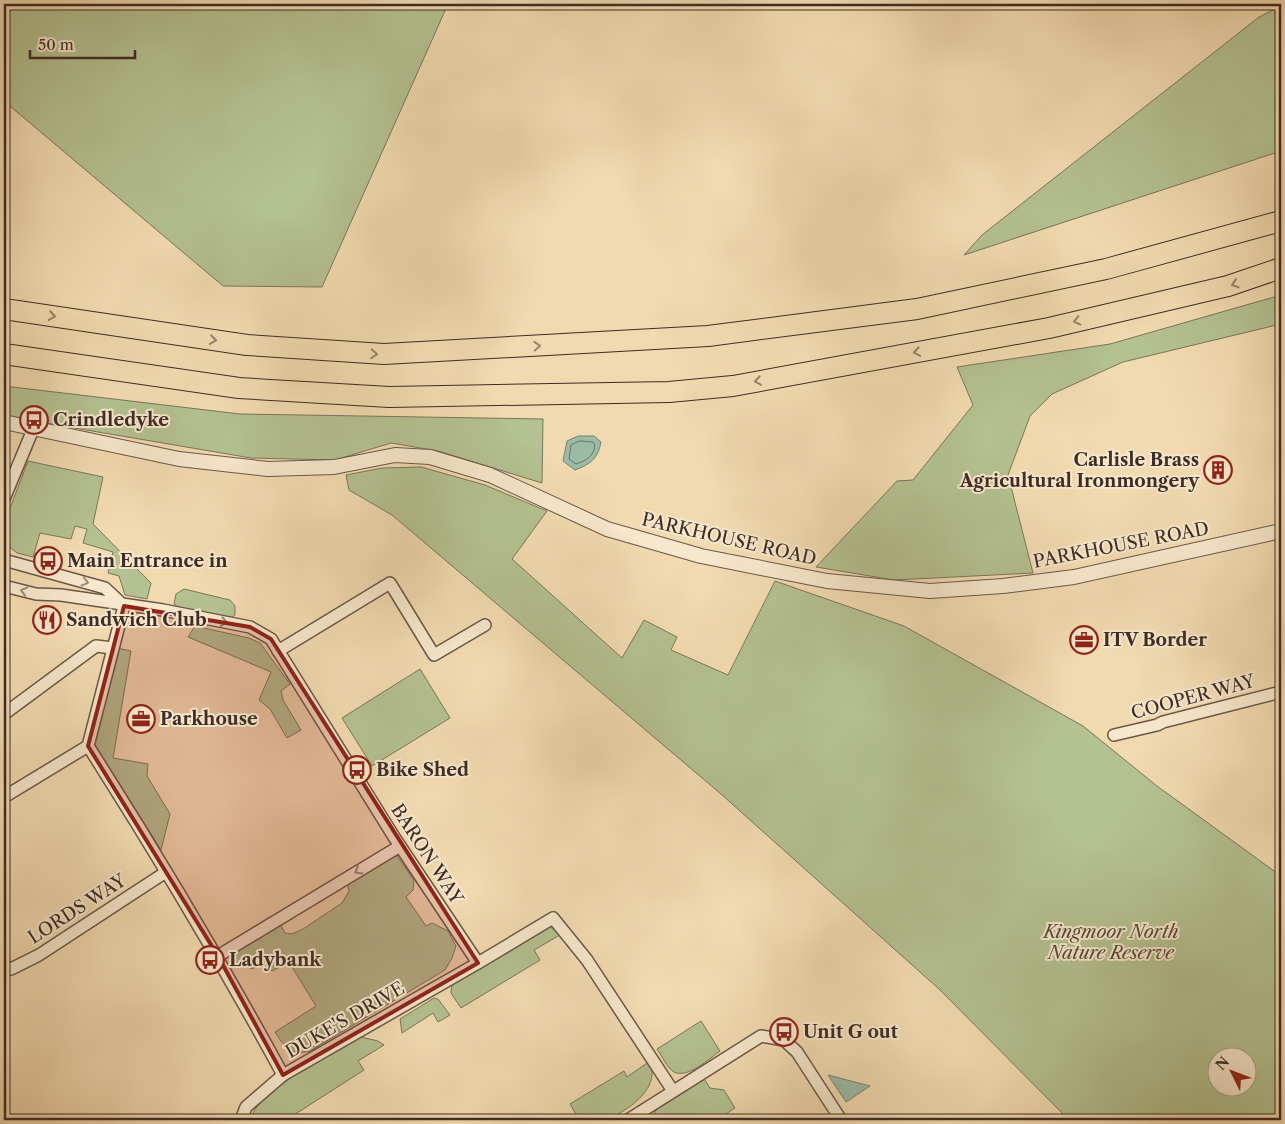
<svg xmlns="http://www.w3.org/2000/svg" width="1285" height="1124" font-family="'Libre Caslon Text',serif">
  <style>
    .green { fill: #b4c190; stroke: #79765b; fill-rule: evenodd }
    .water { fill: #9cbba6; stroke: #768273 }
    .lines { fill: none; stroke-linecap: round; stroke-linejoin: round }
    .shore { stroke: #6d7466; stroke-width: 1 }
    .minor-casing { stroke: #6b5848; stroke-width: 14 }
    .tertiary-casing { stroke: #6b5848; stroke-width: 16 }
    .motorway-casing { stroke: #3e2c26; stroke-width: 22 }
    .minor { stroke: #f7e7cc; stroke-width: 11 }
    .tertiary { stroke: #f7e7cc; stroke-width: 14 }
    .motorway { stroke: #f2dab0; stroke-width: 20 }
    .oneway { stroke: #98836b }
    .oneway2 { stroke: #9a8a79 }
    .marked { fill: #8f2418; fill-opacity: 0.2; stroke: #8f2418; stroke-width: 4; stroke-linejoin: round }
    .labels { text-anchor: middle; stroke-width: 4; stroke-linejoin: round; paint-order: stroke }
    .poi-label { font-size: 18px; font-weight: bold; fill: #3e2c26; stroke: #f7e7cc; text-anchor: start }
    .street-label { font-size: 18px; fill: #3e2c26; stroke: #f7e7cc }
    .park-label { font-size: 18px; font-style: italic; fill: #564a3b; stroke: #f7e7cc }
  </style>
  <rect width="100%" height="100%" fill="#f2dab0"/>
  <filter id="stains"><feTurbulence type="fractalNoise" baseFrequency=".004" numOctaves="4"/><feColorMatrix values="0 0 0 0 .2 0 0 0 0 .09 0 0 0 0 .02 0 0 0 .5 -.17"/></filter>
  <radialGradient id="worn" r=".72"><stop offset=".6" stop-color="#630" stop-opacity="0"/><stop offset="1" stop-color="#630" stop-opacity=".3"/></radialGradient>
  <!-- green -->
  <g class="green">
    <path d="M4,4H448L322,287L223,286L4,101Z"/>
    <path d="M1281,6V151L964,255L982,235L1259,17Z"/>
    <path d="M1281,295V324L1123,362L1052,394L1030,416L1008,475L1033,573L894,580L816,567L897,481L913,480L973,405L957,367L1110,344Z"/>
    <path d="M4,386L240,414L543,419L542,483L438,451L391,443L335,460L251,458L4,416Z"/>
    <path d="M28,461L103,477L93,524L151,583L147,599L125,595L119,576L108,573L113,552L83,543L87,529L75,526L71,539L40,533L33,557L17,553L7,545L4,524Z"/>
    <path d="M421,467L485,485L547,511L512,559L622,658L644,620L677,637L671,650L728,675L775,581L904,626L1083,726L1157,786L1281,876V1120H1069L939,989L721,794L392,515L349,490L346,475L382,468ZM1218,1056H1248V1086H1218Z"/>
    <path d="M184,589L230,600L235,606V615L229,620L179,608L174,604L176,594Z"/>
    <path d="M195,626L249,638L260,643L290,684L281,691L283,700L301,730L287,738L270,709L259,700L271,672L188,637Z"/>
    <path d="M117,648L131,651L113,758L148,764L147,776L170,814L161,850L94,743Z"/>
    <path d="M420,669L450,718L372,766L342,718Z"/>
    <path d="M397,856L414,880L413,890L406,897L426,926L432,923L448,931L456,946L452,958L445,970L310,1051C292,1056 284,1047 275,1032L316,1006L289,962L272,971L263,963L252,969L242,963L235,964L232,957L236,950L279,922L285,933L292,934L303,929L342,903L349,891L347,880L386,858Z"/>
    <path d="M548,925L560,935L534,950L540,960L461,1008L451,993L452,983Z"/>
    <path d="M434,998L438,999L450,1015L438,1022L433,1013L402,1033L400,1019Z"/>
    <path d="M701,1021L720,1051C710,1058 688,1079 674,1072C667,1068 662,1056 657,1049Z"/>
    <path d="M361,1037L378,1041L384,1045L358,1061L364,1070L286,1120H277L274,1115L266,1120H251C252,1095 328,1055 349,1042Z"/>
    <path d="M650,1061C659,1085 638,1102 620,1113C615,1116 611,1119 606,1120C597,1122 587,1120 579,1120L570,1104L624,1071L627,1077Z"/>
    <path d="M703,1077L710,1088L724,1090L735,1108L717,1120H650L658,1107Z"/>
  </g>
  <!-- water -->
  <g class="water">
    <path d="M578,436H594L601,442C598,459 590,464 575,470L563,461L567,441Z"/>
    <path d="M828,1075L870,1086L846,1102Z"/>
  </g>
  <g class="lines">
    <!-- shore -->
    <path class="shore" d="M580,441L593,442L595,445C594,456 586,461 576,464L569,459L571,445Z"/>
    <defs>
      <g id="minor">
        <path d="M4,499L34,427"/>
        <path d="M4,560L105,588L124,606"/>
        <path d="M4,586L36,594L61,595L163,610L250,627L271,639L394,837L478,963L553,918L587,960L673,1091"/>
        <path d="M124,606L88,746C157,854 222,963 283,1075"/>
        <path d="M278,651L390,583L434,655L485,625"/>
        <path d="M4,714L96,646L112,648"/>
        <path d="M1114,735L1157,725L1163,722L1281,692"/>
        <path d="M4,797L88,746"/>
        <path d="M218,956L400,846"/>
        <path d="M4,966L11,969L39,955L166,872"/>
        <path d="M241,1120L246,1107L283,1075L478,963"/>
        <path d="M628,1120L761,1036L784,1040L797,1052L841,1120"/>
      </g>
      <path id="tertiary" d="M4,422L179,459L268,469L334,467L395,455L430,457L490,475L607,529L701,556L827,581L930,591L1003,586L1074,577L1281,531"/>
      <g id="motorway">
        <path d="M4,309L247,345L384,354L708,336L917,309L1106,269L1281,221"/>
        <path d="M4,354L239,388L389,397L669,392L733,386L1049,328L1228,286L1281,268"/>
      </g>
    </defs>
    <!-- minor casing -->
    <use href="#minor" class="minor-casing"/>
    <!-- tertiary casing -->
    <use href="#tertiary" class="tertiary-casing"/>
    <!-- motorway casing -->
    <use href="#motorway" class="motorway-casing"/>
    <!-- minor -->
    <use href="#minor" class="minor"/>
    <!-- tertiary -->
    <use href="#tertiary" class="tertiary"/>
    <!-- motorway -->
    <use href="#motorway" class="motorway"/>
  </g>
  <!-- one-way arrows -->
  <defs><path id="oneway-chevron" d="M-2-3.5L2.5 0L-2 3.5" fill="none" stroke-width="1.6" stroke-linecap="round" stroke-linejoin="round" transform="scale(1.25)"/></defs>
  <g class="oneway">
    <use href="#oneway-chevron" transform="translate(1235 284) rotate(162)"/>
    <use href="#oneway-chevron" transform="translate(52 316) rotate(9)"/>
    <use href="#oneway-chevron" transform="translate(1077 321) rotate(167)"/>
    <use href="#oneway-chevron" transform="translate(213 340) rotate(9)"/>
    <use href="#oneway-chevron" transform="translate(537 346) rotate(-3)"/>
    <use href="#oneway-chevron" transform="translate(917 352) rotate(170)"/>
    <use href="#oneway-chevron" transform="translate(374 354) rotate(4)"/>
    <use href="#oneway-chevron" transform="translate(758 381) rotate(170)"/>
  </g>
  <g class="oneway2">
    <use href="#oneway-chevron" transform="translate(85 582) rotate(15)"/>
    <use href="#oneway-chevron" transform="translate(24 591) rotate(-165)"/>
    <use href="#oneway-chevron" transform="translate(224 622) rotate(11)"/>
    <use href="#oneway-chevron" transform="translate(358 871) rotate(149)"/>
  </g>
  <!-- marked area -->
  <path class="marked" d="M124,606L250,627L271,639L478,963L283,1075L218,956L88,746Z"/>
  <!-- icons -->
  <defs>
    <symbol id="bus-ring" viewBox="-11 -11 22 22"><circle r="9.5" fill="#f7e7cc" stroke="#8f2418" stroke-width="1.5"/><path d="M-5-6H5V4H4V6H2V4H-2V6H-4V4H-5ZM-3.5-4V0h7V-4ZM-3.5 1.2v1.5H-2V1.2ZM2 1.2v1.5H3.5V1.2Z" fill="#8f2418"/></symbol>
    <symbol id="building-ring" viewBox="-11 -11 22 22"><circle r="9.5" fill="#f7e7cc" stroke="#8f2418" stroke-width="1.5"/><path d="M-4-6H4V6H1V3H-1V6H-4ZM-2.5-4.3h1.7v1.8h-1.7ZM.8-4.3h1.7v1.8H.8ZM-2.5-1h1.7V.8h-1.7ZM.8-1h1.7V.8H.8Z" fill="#8f2418"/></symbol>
    <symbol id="restaurant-ring" viewBox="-11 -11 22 22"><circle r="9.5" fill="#f7e7cc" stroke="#8f2418" stroke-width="1.5"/><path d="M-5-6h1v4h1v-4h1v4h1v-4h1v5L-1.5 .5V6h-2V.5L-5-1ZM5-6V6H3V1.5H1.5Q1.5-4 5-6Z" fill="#8f2418"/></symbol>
    <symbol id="office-ring" viewBox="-11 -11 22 22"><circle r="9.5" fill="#f7e7cc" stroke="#8f2418" stroke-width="1.5"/><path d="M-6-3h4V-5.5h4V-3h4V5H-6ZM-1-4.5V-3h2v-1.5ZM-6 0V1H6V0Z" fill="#8f2418"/></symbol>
  </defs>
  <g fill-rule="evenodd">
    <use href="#bus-ring" x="18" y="404" width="32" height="32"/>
    <use href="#building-ring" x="1202" y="454" width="32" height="32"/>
    <use href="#bus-ring" x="32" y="545" width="32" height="32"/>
    <use href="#restaurant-ring" x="31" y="604" width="32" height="32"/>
    <use href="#office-ring" x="1068" y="624" width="32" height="32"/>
    <use href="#office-ring" x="125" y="703" width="32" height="32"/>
    <use href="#bus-ring" x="341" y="754" width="32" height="32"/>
    <use href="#bus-ring" x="194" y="944" width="32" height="32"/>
    <use href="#bus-ring" x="768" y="1016" width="32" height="32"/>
  </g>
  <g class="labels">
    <!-- poi labels -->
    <g class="poi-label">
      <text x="53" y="426">Crindledyke</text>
      <text x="1199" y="466" text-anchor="end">Carlisle Brass<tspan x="1199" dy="21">Agricultural Ironmongery</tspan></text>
      <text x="67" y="567">Main Entrance in</text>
      <text x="66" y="626">Sandwich Club</text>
      <text x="1103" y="646">ITV Border</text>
      <text x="160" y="725">Parkhouse</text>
      <text x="376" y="776">Bike Shed</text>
      <text x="229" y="966">Ladybank</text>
      <text x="803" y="1038">Unit G out</text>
    </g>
    <!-- street labels -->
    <g class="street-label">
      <text transform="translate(729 539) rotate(13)" y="6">PARKHOUSE ROAD</text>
      <text transform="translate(1121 545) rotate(-11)" y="6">PARKHOUSE ROAD</text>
      <text transform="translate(1193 697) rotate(-15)" y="6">COOPER WAY</text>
      <text transform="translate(427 854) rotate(57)" y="6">BARON WAY</text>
      <text transform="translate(77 909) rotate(-33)" y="6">LORDS WAY</text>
      <text transform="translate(345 1020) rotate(-30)" y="6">DUKE'S DRIVE</text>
    </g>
    <!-- park labels -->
    <g class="park-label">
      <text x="1111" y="938">Kingmoor North<tspan x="1111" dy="21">Nature Reserve</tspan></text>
    </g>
  </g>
  <!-- margin -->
  <rect width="1285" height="1124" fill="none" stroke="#f2dab0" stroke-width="20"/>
  <rect x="5" y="5" width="1275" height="1114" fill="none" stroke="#3e2c26" stroke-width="2.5"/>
  <rect x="10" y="10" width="1265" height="1104" fill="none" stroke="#3e2c26"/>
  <!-- north arrow -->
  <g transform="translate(1232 1072) rotate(312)"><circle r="24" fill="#f7e7cc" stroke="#ad9c8a"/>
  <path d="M0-4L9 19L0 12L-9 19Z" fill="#8f2418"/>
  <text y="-8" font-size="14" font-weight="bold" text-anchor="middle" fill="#3e2c26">N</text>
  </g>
  <!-- scale -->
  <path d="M30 50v8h105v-8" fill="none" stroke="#3e2c26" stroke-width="2.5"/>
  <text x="38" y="50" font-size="15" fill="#3e2c26" stroke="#f7e7cc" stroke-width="4" paint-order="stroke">50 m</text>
  <rect width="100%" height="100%" filter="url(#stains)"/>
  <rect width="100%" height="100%" fill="url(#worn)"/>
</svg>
